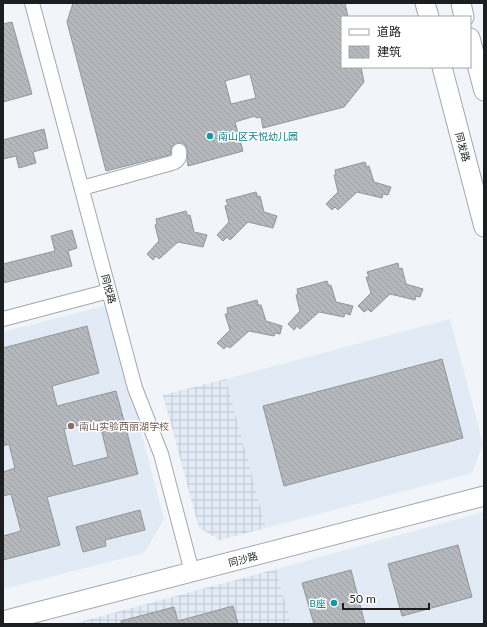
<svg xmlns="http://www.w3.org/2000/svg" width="487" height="627" font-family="Lato,'Noto Sans SC',sans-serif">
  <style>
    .built { fill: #e1eaf5 }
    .industrial { fill: url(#industrial-grid) }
    .building { fill: url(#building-back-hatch); stroke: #92969a; fill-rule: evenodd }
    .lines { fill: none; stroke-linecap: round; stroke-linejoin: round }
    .street-casing { stroke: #a4a8ac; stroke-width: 16 }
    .secondary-casing { stroke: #a4a8ac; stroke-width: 21 }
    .street { stroke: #fff; stroke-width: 14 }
    .secondary { stroke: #fff; stroke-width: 19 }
    .culture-dot { fill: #0f9aa8; stroke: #fff; stroke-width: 1.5 }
    .education-dot { fill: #8d6e63; stroke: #fff; stroke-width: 1.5 }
    .labels { text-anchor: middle; stroke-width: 3; stroke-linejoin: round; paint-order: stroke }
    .culture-label { font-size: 10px; fill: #0d838f; stroke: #fff; text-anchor: start }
    .street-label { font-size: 10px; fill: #1c1e1f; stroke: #fff }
    .education-label { font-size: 10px; fill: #785e54; stroke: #fff; text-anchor: start }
  </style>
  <defs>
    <pattern id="industrial-grid" width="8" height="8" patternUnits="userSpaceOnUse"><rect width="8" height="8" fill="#e1eaf5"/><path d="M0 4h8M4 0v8" fill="none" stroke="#c0c8d2"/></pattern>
    <pattern id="building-back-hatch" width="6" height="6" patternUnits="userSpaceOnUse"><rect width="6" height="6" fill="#b5b9bd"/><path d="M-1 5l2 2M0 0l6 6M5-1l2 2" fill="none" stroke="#9b9fa2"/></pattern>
  </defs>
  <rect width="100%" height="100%" fill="#f1f5fa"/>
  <!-- built -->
  <g class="built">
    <path d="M108,305L164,519L144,553L3,589V332Z"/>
    <path d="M450,319L483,444L472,473L266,528L226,379Z"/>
    <path d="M484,512V624H291L276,569Z"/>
  </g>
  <!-- industrial -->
  <g class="industrial">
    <path d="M226,379L266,528L220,540L199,528L163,395Z"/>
    <path d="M276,569L291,624H72Z"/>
  </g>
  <!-- building -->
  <g class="building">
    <path d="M73,3H345L348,17H342V67H361L364,82L344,107L263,128L261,117L256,118L255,116L235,122L243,151L188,166L187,160L188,152L186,146L183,143H178L171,147V154L169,155L106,171L67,22ZM250,74L256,98L231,104L225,81Z"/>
    <path d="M12,22L32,94L3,102V24Z"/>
    <path d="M44,129L48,148L33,152L36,163L19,168L16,156L3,159V140Z"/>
    <path d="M365,162L367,167L369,166L374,182L391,187L388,195L383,194L382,198L357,192L338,210L335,207L332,210L326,204L338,192L334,175H336L335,170Z"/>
    <path d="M256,192L258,197L260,196L264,212L277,216L273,228L248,222L230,240L227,237L223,241L217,235L229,222L225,206L228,205L226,200Z"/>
    <path d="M186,211L188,216L190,215L194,232L207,235L203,247L178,242L159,259L156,256L153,260L147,254L159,241L155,225L157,224L156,219Z"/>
    <path d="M72,230L77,248L68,251L72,266L3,283V264L55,251L51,236Z"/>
    <path d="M398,263L399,269L402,268L406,284L423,289L420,297L416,296L415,300L390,294L371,312L368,309L364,312L358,306L371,293L366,277H369L367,272Z"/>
    <path d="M327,281L329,286L331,285L336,302L353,306L350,315L345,313L344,317L319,312L300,329L297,326L294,330L288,324L300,311L296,295L298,294L297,289Z"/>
    <path d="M257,300L258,305H261L266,321L282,326L280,334L275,333L274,336L249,331L230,348L227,346L224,349L217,343L230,330L225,314H228L227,308Z"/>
    <path d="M87,326L99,373L52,386L57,406L116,391L138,474L47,497L60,545L3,560V536L21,531L11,494L3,496V472L15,468L9,444L3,446V348ZM99,420L108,457L73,466L64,429Z"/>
    <path d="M442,359L463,438L284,486L263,406Z"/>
    <path d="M140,510L145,530L105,540L106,546L83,552L76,527Z"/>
    <path d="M458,545L472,597L402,616L388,564Z"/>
    <path d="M351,570L365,624H314L302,583Z"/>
    <path d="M233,606L238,624H121V621L174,607L178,621Z"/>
  </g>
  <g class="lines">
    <defs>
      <g id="street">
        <path d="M32,3L135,388L161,454L192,572"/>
        <path d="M82,188L172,163C178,161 180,157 179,151"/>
        <path d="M3,319L109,291"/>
      </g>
      <g id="secondary">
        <path d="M425,3L429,17"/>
        <path d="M461,3L464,17"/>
        <path d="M470,38L484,91"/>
        <path d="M442,67L484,227"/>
        <path d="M3,621L484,496"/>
      </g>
    </defs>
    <!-- street casing -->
    <use href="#street" class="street-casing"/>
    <!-- secondary casing -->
    <use href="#secondary" class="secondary-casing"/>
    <!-- street -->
    <use href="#street" class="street"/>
    <!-- secondary -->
    <use href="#secondary" class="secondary"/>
  </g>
  <!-- markers -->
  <g class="culture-dot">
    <circle cx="210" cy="136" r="4"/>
    <circle cx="334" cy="603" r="4"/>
  </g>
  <circle class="education-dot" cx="71" cy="426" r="4"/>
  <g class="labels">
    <!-- culture labels -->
    <g class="culture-label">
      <text x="218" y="140">南山区天悦幼儿园</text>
      <text x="326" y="607" text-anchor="end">B座</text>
    </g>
    <!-- street labels -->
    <g class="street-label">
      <text transform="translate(463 147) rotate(75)" y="4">同发路</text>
      <text transform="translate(109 289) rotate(75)" y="4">同悦路</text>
      <text transform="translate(243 559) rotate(-15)" y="4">同沙路</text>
    </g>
    <!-- education labels -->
    <g class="education-label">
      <text x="79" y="430">南山实验西丽湖学校</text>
    </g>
  </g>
  <!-- border -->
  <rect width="487" height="627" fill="none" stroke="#1c1e1f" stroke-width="8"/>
  <!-- legend -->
  <rect x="341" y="16" width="130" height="52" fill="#ffffff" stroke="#a4a5a5"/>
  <rect x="349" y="29" width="20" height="6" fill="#ffffff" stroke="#a4a5a5"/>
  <text x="377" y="36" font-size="12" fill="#1c1e1f">道路</text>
  <rect x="349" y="46" width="20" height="12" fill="url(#building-back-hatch)" stroke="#a4a5a5"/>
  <text x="377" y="56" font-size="12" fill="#1c1e1f">建筑</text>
  <!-- scale -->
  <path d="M343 603v6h86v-6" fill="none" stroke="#1c1e1f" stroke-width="2"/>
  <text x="349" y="603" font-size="12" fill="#1c1e1f" stroke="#ffffff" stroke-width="3" paint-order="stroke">50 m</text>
</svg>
